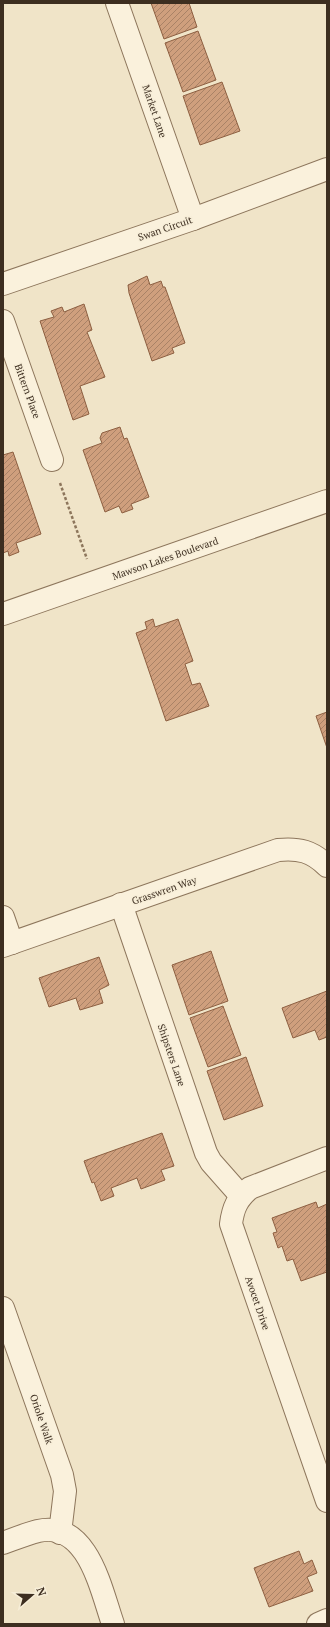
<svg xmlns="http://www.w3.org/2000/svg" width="330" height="1627" font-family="'PT Serif',serif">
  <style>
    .building { fill: url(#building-hatch); stroke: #8d5f41 }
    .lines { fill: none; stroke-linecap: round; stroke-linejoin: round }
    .minor-casing { stroke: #8d765c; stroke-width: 24 }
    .path { stroke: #8d765c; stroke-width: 2.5; stroke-dasharray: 3 2; stroke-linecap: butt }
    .minor { stroke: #faf1dc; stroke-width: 22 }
    .labels { text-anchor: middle; stroke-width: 3; stroke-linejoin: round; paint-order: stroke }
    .street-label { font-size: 10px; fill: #3d2e20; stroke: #f7eed8 }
  </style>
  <defs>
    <pattern id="building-hatch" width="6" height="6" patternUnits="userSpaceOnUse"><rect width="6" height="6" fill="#cf9f7d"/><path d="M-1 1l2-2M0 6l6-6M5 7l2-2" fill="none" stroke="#a98266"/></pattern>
  </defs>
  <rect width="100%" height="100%" fill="#f0e4c8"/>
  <!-- building -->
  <g class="building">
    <path d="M151,3H189L197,27L164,39Z"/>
    <path d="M198,31L216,80L183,92L165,43Z"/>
    <path d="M222,82L240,131L200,145L183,96Z"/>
    <path d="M147,276L150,285L161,281L163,287H165L185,343L172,348L174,353L152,361L129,293L128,285Z"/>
    <path d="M84,304L92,330L87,332L105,377L80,386L89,414L73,420L40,321L54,317L51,311L62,307L64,312Z"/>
    <path d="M120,427L124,439L127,438L149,497L131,504L133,509L122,513L119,506L105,512L83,450L102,443L100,438L102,433Z"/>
    <path d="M13,452L41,534L16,543L19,552L9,556L8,551L3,553V455Z"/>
    <path d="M153,619L155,627L178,619L193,661L185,664L192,685L200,683L209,706L166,721L136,633L147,629L145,622Z"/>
    <path d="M327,712V748L316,716Z"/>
    <path d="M211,951L228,1001L189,1015L172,965Z"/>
    <path d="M99,957L109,985L99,990L103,1003L80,1010L76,998L49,1007L39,978Z"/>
    <path d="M327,991V1037L319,1040L315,1030L293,1038L282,1008Z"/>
    <path d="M223,1006L241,1055L208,1067L190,1018Z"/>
    <path d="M246,1057L263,1106L224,1120L207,1071Z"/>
    <path d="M162,1133L174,1166L161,1170L165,1180L141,1189L137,1178L111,1188L114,1196L101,1201L94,1182L92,1183L84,1161Z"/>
    <path d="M316,1202L318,1208L327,1204V1272L301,1281L293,1259L287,1261L282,1246L278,1248L273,1233L277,1232L272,1218Z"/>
    <path d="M299,1551L304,1564L312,1560L317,1573L307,1577L313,1591L269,1607L254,1568Z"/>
  </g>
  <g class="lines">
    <defs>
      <g id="minor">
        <path d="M117,3L193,219"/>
        <path d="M3,284L193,219L327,169"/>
        <path d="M3,321L52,460"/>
        <path d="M3,614L327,501"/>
        <path d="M121,904L206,1153L211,1162L241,1196"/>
        <path d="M3,917L12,943"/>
        <path d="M3,946L278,850C299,848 312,851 327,866"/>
        <path d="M327,1158L250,1188C237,1199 233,1208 231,1224L327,1501"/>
        <path d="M3,1308L62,1475L65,1491L60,1533"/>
        <path d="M3,1543C14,1539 26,1534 38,1531C88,1520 101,1590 113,1624"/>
        <path d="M318,1624L327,1620"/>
      </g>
    </defs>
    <!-- minor casing -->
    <use href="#minor" class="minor-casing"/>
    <!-- path -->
    <path class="path" d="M60,483L87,559"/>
    <!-- minor -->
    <use href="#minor" class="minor"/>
  </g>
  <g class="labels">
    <!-- street labels -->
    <g class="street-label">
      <text transform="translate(155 111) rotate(71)" y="4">Market Lane</text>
      <text transform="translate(165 228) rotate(-19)" y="4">Swan Circuit</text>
      <text transform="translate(28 391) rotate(70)" y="4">Bittern Place</text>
      <text transform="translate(165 558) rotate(-19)" y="4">Mawson Lakes Boulevard</text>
      <text transform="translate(164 890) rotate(-19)" y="4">Grasswren Way</text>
      <text transform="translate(172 1055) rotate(71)" y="4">Shipsters Lane</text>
      <text transform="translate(258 1303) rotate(71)" y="4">Avocet Drive</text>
      <text transform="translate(42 1419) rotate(71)" y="4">Oriole Walk</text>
    </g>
  </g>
  <!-- border -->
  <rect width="330" height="1627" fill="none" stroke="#3d2e20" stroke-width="8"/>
  <!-- north arrow -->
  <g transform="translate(32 1595) rotate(70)" stroke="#f7eed8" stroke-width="3" paint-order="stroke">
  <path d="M0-3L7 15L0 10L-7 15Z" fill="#3d2e20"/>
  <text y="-6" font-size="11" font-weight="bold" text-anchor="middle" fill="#3d2e20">N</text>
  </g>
</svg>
